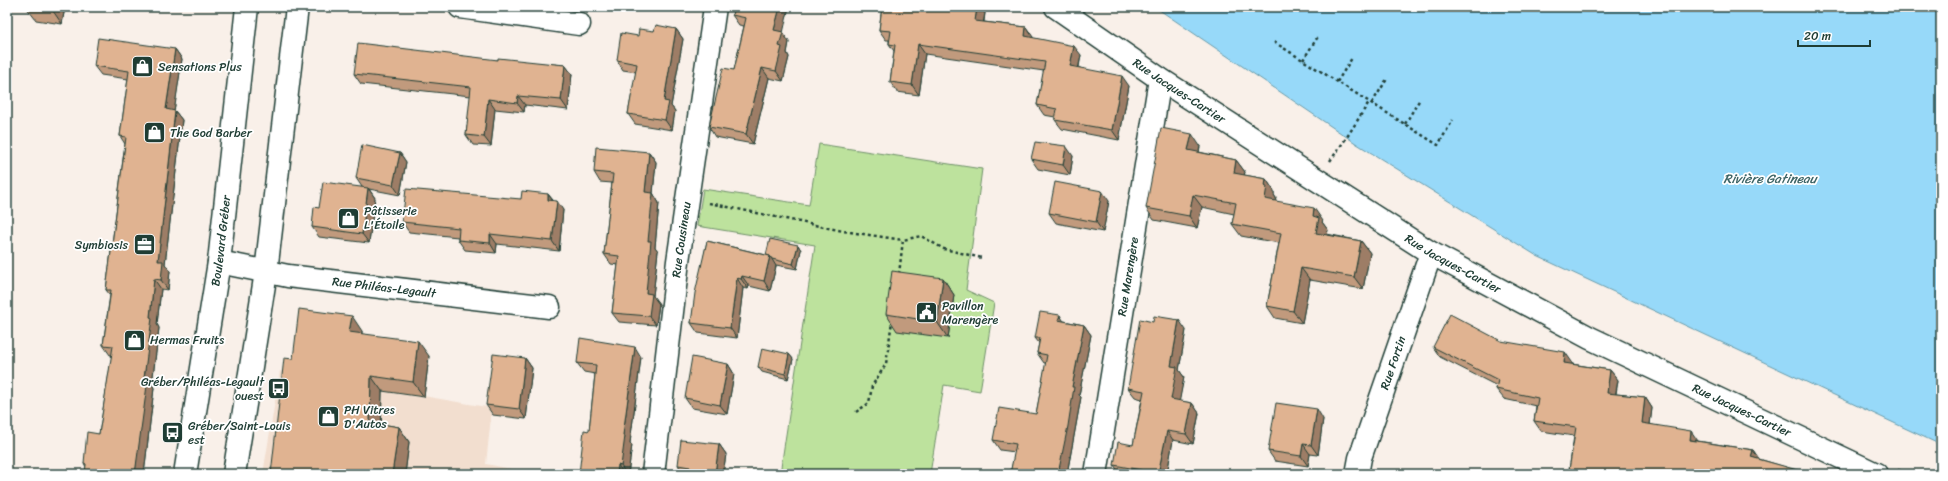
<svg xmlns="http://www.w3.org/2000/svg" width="1948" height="481" font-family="Sriracha,sans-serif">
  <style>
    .built { fill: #f2decf }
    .green { fill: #bde29d; stroke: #6e9068 }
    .water { fill: #97d9f9; stroke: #679baa }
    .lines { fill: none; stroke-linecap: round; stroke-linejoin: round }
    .street-casing { stroke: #1f3d34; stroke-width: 25 }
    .secondary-casing { stroke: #1f3d34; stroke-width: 25 }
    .path { stroke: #1f3d34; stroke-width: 2.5; stroke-dasharray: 3 3; stroke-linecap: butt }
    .street { stroke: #fff; stroke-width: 22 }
    .secondary { stroke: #fff; stroke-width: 22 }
    .wall { fill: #c19a7d; stroke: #1f3d34 }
    .shaded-wall { fill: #9d7d66; stroke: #1f3d34 }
    .building { fill: #e0b391; stroke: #1f3d34 }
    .labels { text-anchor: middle; stroke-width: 3.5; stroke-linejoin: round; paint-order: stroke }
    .poi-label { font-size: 12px; fill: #1f3d34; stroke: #fff; text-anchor: start }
    .street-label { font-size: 12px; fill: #1f3d34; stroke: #fff }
    .water-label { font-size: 13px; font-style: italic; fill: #3d6465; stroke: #fff }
  </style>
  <rect width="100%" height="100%" fill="#f9f0e9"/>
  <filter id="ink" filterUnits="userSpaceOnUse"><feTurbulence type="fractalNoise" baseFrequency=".025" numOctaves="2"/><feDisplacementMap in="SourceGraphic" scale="8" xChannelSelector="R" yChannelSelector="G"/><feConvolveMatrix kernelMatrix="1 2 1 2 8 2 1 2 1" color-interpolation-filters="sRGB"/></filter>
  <g filter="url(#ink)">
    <!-- built -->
    <path class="built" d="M280,371L492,408L486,464L537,474H263Z"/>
    <!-- green -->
    <path class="green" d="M819,144L982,169L966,290L994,303L980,391L944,385L930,474H780L815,245L697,226L703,189L809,205Z"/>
    <!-- water -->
    <path class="water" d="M1155,7H1941V445L1537,256L1357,144Z"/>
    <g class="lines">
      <defs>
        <g id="street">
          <path d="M460,7L579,24"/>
          <path id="s1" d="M1056,7L1160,79L1431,253L1590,338L1876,474"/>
          <path id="s2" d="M219,262L288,276L549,307"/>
          <path id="s3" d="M653,474L678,261L715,7"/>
          <path id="s4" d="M1096,474L1160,79"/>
          <path id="s5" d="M1357,474L1360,458L1431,253"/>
        </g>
        <g id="secondary">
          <path id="s6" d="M185,474L219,262L247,7"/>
          <path d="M234,474L266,272L297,7"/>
        </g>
      </defs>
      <!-- street casing -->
      <use href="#street" class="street-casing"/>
      <!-- secondary casing -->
      <use href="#secondary" class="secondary-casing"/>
      <!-- path -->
      <g class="path">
        <path d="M1274,42L1438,145L1453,120"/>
        <path d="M1303,60L1319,35"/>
        <path d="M1337,82L1352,58"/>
        <path d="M1372,103L1387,79"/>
        <path d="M1405,124L1420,99"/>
        <path d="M1330,161L1347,137L1369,102"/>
        <path d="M709,203L843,231L903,240"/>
        <path d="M899,274L903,240L921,236L944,249L982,258"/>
        <path d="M856,412L869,403L872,386L886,364L892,321"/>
        <path d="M1898,470L1908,474"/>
      </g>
      <!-- street -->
      <use href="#street" class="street"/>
      <!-- secondary -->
      <use href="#secondary" class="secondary"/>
    </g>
    <!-- wall -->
    <g class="wall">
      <path d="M26,7H65L62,24L36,20Z"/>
      <path d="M734,7L783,33L789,42L787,53L789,57L783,81L769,78L753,144L715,137L709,127L734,70L744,26L739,25L732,15Z"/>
      <path d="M882,7H980L985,13L984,22L1026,27L1033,38L1081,55L1079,67L1129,86L1119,140L1062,129L1055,120V117L1044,115L1037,105L1044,71L925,54L919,95L897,92L890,82L894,51L889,44V40H886L879,30Z"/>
      <path d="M676,29L683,39L671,106L675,111L672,130L635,124L628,114L636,72L623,70L617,60L638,36L654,31Z"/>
      <path d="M175,49L182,59L174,110L175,111L182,120L165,264L170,271L168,290L161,289L157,324L159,328L152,384L154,388L144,474H85L86,467L84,463L99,434L112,355H110L103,345L110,295L106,290L125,144L120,136L128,79L101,75L94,66Z"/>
      <path d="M498,60L565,65L572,74L568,110L525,105L524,112L495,109L491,146L473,145L466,135L471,96L361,84L354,74Z"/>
      <path d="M1200,146L1199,152L1236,160L1245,172L1244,175L1266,179L1274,191V195L1276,198L1275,201L1323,221L1322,222L1328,230L1327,234L1361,241L1370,253L1363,289L1310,280L1302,323L1275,318L1267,306L1279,243L1241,236L1232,224L1234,214L1202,207L1197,228L1154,220L1146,208Z"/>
      <path d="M649,152L656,162L653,193L659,203L655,247L658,251L653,296L659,304L656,325L619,322L612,313L618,265L611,264L604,254L612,183L600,182L594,172Z"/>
      <path d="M400,153L406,162L400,195L369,189L375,198L369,243L319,237L312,227L319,208L362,187L356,178Z"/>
      <path d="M1073,156L1070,175L1038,169L1031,159Z"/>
      <path d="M548,194L553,200L563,210L559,251L497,244L496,253L465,250L458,240V237L409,232L402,222Z"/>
      <path d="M1109,201L1103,232L1056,223L1049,213Z"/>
      <path d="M707,241L766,255L798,245L801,250L797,269L776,265V266L770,291L749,286L748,289L743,288L737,338L698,333L691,323Z"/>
      <path d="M943,278L954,295L948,338L897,331L886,314Z"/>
      <path d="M1064,321L1084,325L1091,335L1079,395L1081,397L1074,436L1067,474H1010L1015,452L1000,450L993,440L1036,414L1046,363H1044L1037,353L1039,343L1035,338Z"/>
      <path d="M1186,330L1179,370L1184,377L1179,401L1192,403L1199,413L1193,444L1173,440L1167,474H1120L1114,465L1133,445L1142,399L1135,397L1128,388Z"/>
      <path d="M362,331V334L429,356L424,397L382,391L381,424L399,427L409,442L405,474H271L293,359Z"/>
      <path d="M1433,347L1572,362V364L1610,370L1618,380L1616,394L1645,397L1652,408L1650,424L1698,441L1753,450L1759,459L1808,474H1572L1569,470L1574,436L1541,431L1534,421L1536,406L1504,399L1496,389L1497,386L1440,357Z"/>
      <path d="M789,354L793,359L788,379L762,372L758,367Z"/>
      <path d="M641,357L630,443L632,445L628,474H579L589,431L595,374L584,372L577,363Z"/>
      <path d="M525,358L532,368L526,419L493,415L486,405Z"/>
      <path d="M728,364L734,374L727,414L692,408L685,398Z"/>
      <path d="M1323,419L1318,455L1310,454L1308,466L1275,461L1268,451Z"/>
      <path d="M719,444L726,454L723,474H684L678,465Z"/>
    </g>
    <!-- shaded-wall -->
    <g class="shaded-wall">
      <path d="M53,7H65L62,24L53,11Z"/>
      <path d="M780,7H789L783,33L789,42L787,53L789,57L783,81L776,71L779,46L774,30Z"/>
      <path d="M977,7H980L985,13L982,30L975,21Z"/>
      <path d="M1026,27L1033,37L1032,46L1025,36Z"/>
      <path d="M676,29L683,39L671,106L675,111L672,130L665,120L664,101Z"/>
      <path d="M918,44L925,54L919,95L912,85Z"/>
      <path d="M1074,46L1081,55L1077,75L1070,66Z"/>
      <path d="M175,49L182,59L173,119L166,109Z"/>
      <path d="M565,65L572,74L568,110L561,100Z"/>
      <path d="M762,68L769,78L753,144L746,134Z"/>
      <path d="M1122,76L1129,86L1119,140L1112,130Z"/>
      <path d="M518,96L525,105L524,112L517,103Z"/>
      <path d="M488,99L495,109L491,146L484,137Z"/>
      <path d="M175,111L182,120L165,264L170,271L168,290L161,280L158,261Z"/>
      <path d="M7,125L8,127L7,135Z"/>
      <path d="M1192,134L1200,146L1197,163L1188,150Z"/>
      <path d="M1066,146L1073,156L1070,175L1063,165Z"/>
      <path d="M649,152L656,162L653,193L659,203L655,247L658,251L653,296L659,304L656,325L649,316L646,293L648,241L645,192Z"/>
      <path d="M400,153L406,162L400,195L393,185Z"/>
      <path d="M1236,160L1245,172L1242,185L1234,173Z"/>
      <path d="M1266,179L1274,191V195L1276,198L1273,211L1265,199V186Z"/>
      <path d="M368,188L375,198L369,243L362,234Z"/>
      <path d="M1102,191L1109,201L1103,232L1096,222Z"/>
      <path d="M548,194L555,204L548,200Z"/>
      <path d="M1193,195L1202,207L1197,228L1189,216Z"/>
      <path d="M557,201L563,210L559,251L552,241Z"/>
      <path d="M1314,208L1323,221L1322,222L1328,230L1325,245L1316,233L1313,216Z"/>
      <path d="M490,234L497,244L496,253L490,243Z"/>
      <path d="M1361,241L1370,253L1363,289L1354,277Z"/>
      <path d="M798,245L801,250L797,269L793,264Z"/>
      <path d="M770,256L776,266L770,291L764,281Z"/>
      <path d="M1301,268L1310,280L1302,323L1293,311Z"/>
      <path d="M742,276L749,286L748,289L741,279Z"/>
      <path d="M737,278L743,288L737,338L730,328Z"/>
      <path d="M943,278L954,295L948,338L937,322Z"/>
      <path d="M154,279L161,289L157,324L159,328L152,384L154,388L144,474H135L150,317Z"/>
      <path d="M1060,315L1066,325L1058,320Z"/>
      <path d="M352,316L362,331L360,347L349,332Z"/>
      <path d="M1179,320L1186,330L1179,370L1184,377L1178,409L1171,399V366Z"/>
      <path d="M1084,325L1091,335L1079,395L1081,397L1074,436L1067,474H1058L1072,387Z"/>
      <path d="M418,341L429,356L424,397L413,382Z"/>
      <path d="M635,347L641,357L630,443L632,445L628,474H626L621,466L623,435Z"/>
      <path d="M1565,352L1572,362L1571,373L1564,363Z"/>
      <path d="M789,354L793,359L788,379L785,374Z"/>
      <path d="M525,358L532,368L526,419L519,409Z"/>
      <path d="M728,364L734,374L727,414L720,405Z"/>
      <path d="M1610,370L1618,380L1614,403L1607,393Z"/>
      <path d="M371,376L382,391L381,437L370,422Z"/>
      <path d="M1645,397L1652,408L1649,433L1642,423Z"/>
      <path d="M1192,403L1199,413L1193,444L1186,434Z"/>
      <path d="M1317,409L1323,419L1318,455L1311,445Z"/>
      <path d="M399,427L409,442L405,474H392Z"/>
      <path d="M1167,431L1173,440L1167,474H1158Z"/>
      <path d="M1691,431L1698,441L1690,440Z"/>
      <path d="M719,444L726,454L723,474H715Z"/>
      <path d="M1303,444L1310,454L1308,466L1301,456Z"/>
      <path d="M1753,450L1760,460L1751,457Z"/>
      <path d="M618,465L624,474H617Z"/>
    </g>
    <!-- building -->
    <g class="building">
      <path d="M28,7H53V11Z"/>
      <path d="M734,7H780L774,30L783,32L779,46L782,47L776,71L762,68L746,134L709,127L723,68L734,70L746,18L732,15Z"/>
      <path d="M882,7H977L975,21L1026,27L1025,36L1074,46L1070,66L1122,76L1112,130L1055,120L1057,109L1037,105L1045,62L918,44L912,85L890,82L895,45L889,44L891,31L879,30Z"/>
      <path d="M656,25L676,29L664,101L669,102L665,120L628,114L637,64L617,60L621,33L638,36L639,29L654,31Z"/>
      <path d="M98,38L175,49L166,109L175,111L158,261H163L161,280L154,279L150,317L152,318L144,378H148L135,474H85L86,464L84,463L87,432L99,434L113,346L103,345L111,290H106L126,137L120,136L129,71L94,66Z"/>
      <path d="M358,43L498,60V58L565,65L561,100L518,96L517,103L488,99L484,137L466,135L471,87L354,74Z"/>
      <path d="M1161,128L1192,134L1188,150L1236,160L1234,173L1266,179L1265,186H1267L1265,199L1314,208L1313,216L1319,218L1316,233L1361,241L1354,277L1301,268L1293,311L1267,306L1281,233L1232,224L1236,203L1193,195L1189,216L1146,208Z"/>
      <path d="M1035,142L1066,146L1063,165L1031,159Z"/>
      <path d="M362,145L400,153L393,185L356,178Z"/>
      <path d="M596,147L649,152L645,192L653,193L648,241H651L646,293L652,294L649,316L612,313L619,256L604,254L613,174L594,172Z"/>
      <path d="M323,182L368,188L362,234L312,227L314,207L319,208Z"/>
      <path d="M1055,182L1102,191L1096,222L1049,213Z"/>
      <path d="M406,189L521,199L522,191L548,194V200L557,201L552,241L490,234V243L458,240L459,228L402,222Z"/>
      <path d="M770,239L798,245L793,264L772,259L770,256L766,255Z"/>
      <path d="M707,241L770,256L764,281L742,276L741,279L737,278L730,328L691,323L695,293Z"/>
      <path d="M892,271L943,278L937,322L886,314Z"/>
      <path d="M299,309L352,316L349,332L418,341L413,382L371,376L370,422L399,427L392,474H271L284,358L293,359Z"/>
      <path d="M1040,312L1060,315L1058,320L1084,325L1072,387H1074L1068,426L1058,474H1010L1016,444L993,440L999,408L1036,414L1047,355L1037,353L1040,338H1035Z"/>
      <path d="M1450,314L1501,341L1565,352L1564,363L1610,370L1607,393L1645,397L1642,423L1691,431L1690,440L1753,450L1751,457L1808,473L1807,474H1643L1636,473V474H1600L1569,470L1576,427L1534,421L1538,398L1496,389L1498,380L1433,347Z"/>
      <path d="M1154,316L1179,320L1171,366L1177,367L1171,399L1192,403L1186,434L1167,431L1158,474H1140L1141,470L1114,465L1118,442L1133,445L1144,391L1128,388L1140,319L1153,322Z"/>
      <path d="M580,338L635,347L623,435L625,436L621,466L618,465L617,474H579L584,430L589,431L596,365L577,363Z"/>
      <path d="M762,348L789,354L785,374L758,367Z"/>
      <path d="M493,354L525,358L519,409L486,405Z"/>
      <path d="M692,357L728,364L720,405L685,398Z"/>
      <path d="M1276,403L1317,409L1311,445L1303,444L1301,456L1268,451Z"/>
      <path d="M681,440L719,444L715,474H688L690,467L678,465Z"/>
      <path d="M1395,471L1411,474H1395Z"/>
    </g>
  </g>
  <!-- icons -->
  <defs>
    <symbol id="shop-square" viewBox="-11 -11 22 22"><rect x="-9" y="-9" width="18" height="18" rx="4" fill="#1f3d34" stroke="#fff"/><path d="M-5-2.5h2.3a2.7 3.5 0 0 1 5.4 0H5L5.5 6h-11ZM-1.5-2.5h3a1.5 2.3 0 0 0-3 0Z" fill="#fff"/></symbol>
    <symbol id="office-square" viewBox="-11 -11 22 22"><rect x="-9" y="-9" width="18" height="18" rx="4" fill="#1f3d34" stroke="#fff"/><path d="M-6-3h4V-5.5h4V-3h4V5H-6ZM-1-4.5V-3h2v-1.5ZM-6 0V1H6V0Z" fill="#fff"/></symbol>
    <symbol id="civic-square" viewBox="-11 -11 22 22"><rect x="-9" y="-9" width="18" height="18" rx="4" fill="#1f3d34" stroke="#fff"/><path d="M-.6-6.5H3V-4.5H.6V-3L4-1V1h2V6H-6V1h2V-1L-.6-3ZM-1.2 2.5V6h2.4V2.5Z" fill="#fff"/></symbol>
    <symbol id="bus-square" viewBox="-11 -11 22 22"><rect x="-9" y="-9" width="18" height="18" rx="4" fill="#1f3d34" stroke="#fff"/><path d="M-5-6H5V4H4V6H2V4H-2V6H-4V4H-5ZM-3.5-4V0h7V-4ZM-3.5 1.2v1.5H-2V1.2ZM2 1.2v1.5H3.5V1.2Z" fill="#fff"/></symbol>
  </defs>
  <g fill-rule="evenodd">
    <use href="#shop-square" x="130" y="54" width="25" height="25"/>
    <use href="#shop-square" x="142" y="120" width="25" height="25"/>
    <use href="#shop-square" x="336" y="206" width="25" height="25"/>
    <use href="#office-square" x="132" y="232" width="25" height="25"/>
    <use href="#civic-square" x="914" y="300" width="25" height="25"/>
    <use href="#shop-square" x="122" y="328" width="25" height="25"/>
    <use href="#bus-square" x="266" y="376" width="25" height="25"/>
    <use href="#shop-square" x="316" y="404" width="25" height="25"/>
    <use href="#bus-square" x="160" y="420" width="25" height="25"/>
  </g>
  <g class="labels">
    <!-- poi labels -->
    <g class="poi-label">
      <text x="158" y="71">Sensations Plus</text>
      <text x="170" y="137">The God Barber</text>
      <text x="364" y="215">Pâtisserie<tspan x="364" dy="14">L'Étoile</tspan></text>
      <text x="128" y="249" text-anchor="end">Symbiosis</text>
      <text x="942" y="310">Pavillon<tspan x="942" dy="14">Marengère</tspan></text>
      <text x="150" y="344">Hermas Fruits</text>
      <text x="264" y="386" text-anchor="end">Gréber/Philéas-Legault<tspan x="264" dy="14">ouest</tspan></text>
      <text x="344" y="414">PH Vitres<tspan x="344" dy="14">D'Autos</tspan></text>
      <text x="188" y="430">Gréber/Saint-Louis<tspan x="188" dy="14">est</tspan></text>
    </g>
    <!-- street labels -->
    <g class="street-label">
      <text dy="4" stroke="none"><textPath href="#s1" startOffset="149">Rue Jacques-Cartier</textPath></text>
      <text dy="4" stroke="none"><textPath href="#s3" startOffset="236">Rue Cousineau</textPath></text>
      <text dy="4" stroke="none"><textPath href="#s6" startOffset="236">Boulevard Gréber</textPath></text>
      <text dy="4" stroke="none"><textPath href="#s1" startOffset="473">Rue Jacques-Cartier</textPath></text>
      <text dy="4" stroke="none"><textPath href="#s4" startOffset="200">Rue Marengère</textPath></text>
      <text dy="4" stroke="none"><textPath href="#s2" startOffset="167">Rue Philéas-Legault</textPath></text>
      <text dy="4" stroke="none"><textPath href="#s5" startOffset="117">Rue Fortin</textPath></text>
      <text dy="4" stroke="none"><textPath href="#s1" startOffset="797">Rue Jacques-Cartier</textPath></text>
    </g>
    <!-- water labels -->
    <g class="water-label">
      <text x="1770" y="183">Rivière Gatineau</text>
    </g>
  </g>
  <!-- margin -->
  <rect width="1948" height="481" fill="none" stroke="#fff" stroke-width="24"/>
  <rect x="12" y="12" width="1924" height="457" fill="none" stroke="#1f3d34" stroke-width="1.5" filter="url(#ink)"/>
  <!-- scale -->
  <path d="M1798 40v6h72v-6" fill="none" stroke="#1f3d34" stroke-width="2"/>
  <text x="1804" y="40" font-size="12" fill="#1f3d34" stroke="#ffffff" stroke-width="3" paint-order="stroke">20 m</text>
</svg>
